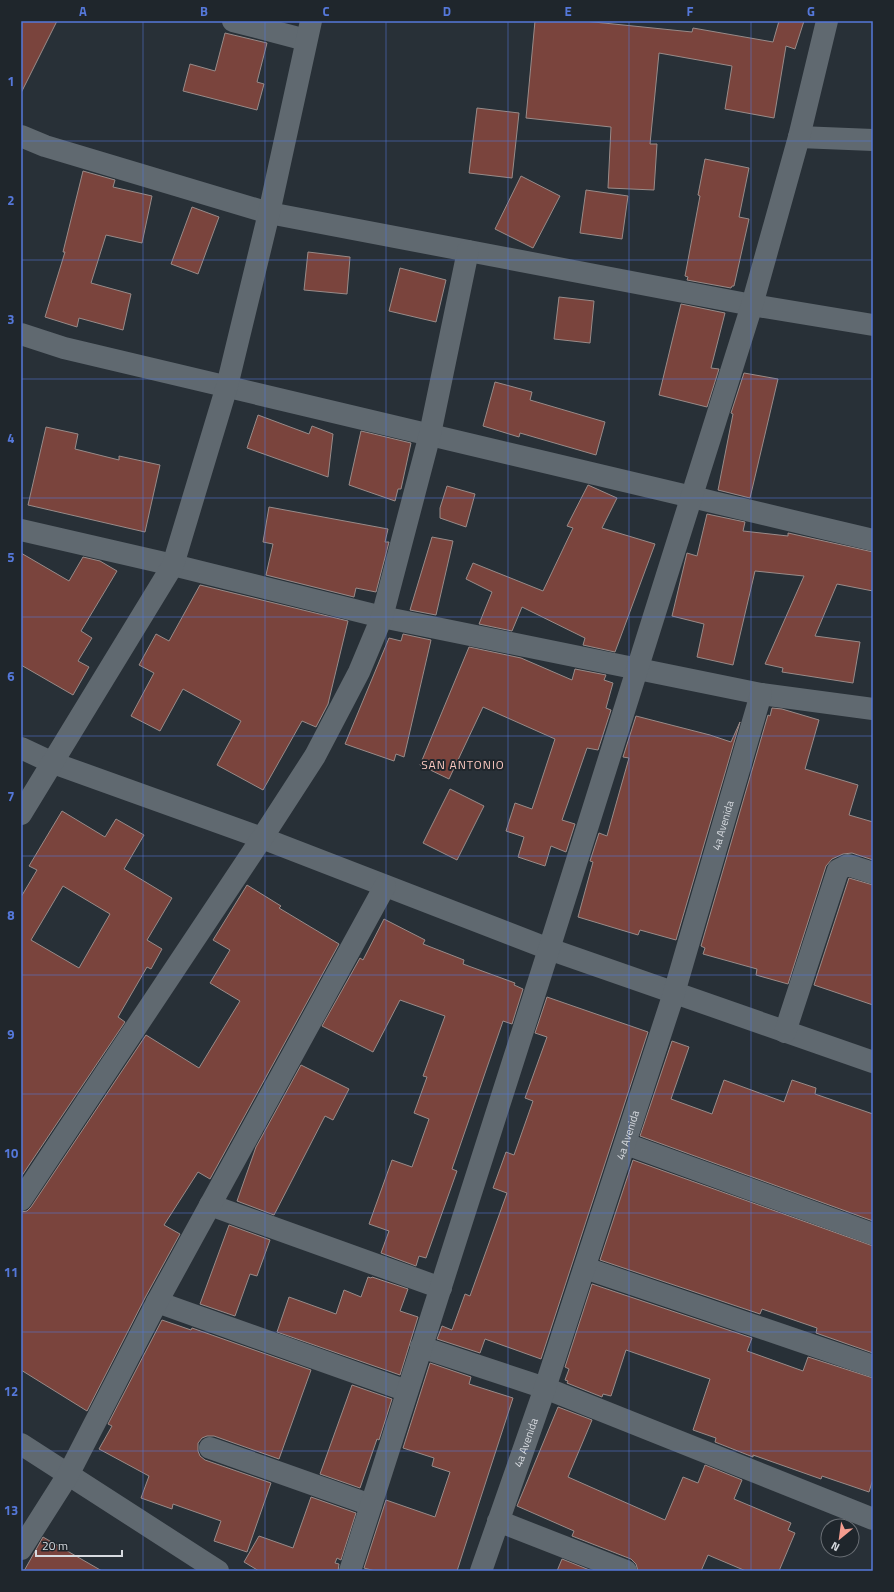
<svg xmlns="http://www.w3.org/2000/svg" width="894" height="1592" font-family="'Titillium Web',sans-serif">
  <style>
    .building { fill: #7a443d; stroke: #988b89; fill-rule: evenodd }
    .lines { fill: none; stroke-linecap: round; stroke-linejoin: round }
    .minor { stroke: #606970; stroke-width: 22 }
    .grid { fill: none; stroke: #5578da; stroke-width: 1; stroke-opacity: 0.55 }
    .labels { text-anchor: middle; stroke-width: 4; stroke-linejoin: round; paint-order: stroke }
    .street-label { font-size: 11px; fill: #d7dbe0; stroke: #1f262c }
    .neighbourhood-label { font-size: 12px; letter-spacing: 1px; fill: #fecbc2; stroke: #1f262c }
    .neatline { fill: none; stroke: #5578da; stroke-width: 1.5 }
    .grid-label { font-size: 13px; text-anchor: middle; font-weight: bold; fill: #5578da }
  </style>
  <rect width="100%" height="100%" fill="#283037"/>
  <!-- building -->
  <g class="building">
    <path d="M21,21H57L21,93Z"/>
    <path d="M535,21H584L692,32L693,28L773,42L779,21H804L795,49L786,46L774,118L725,109L732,66L659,53L650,144H657L654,190L608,188L611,127L526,118Z"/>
    <path d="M225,33L267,43L257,82L264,84L257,110L183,91L190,64L215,71Z"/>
    <path d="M477,108L519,113L512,178L469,173Z"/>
    <path d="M705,159L749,168L739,217L749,219L734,286H732L731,288L687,280L688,277L685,276L700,196L698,195Z"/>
    <path d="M83,171L115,180L113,187L152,196L142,243L106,235L91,283L131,294L123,330L79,318L77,327L45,317L65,252H63Z"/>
    <path d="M521,176L560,196L533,248L495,229Z"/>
    <path d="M586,190L628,196L622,239L580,233Z"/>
    <path d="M192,207L219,217L198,274L171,264Z"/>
    <path d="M308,252L350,257L347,294L304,290Z"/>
    <path d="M400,268L446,280L436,322L389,311Z"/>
    <path d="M559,297L594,301L590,343L554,339Z"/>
    <path d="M681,304L725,313L711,368L719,369L707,407L659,395Z"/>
    <path d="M744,373L778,379L750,498L718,490L733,414L731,413Z"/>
    <path d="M495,382L532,392L530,400L605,422L596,455L520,433L519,437L483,426Z"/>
    <path d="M258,415L309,434L312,426L333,434L328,477L247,448Z"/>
    <path d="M46,427L78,434L75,449L119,460V456L160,465L145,532L28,505Z"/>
    <path d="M361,431L411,443L401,489H398L395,501L349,485Z"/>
    <path d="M588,485L617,498L602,528L655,544L615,652L583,645L585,638L522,607L512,631L479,624L492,592L466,579L473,563L543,591L573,528L567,526Z"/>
    <path d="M447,486L475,494L466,527L440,518V508Z"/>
    <path d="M269,507L388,529L385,542H389L376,592L356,588L354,597L266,575L273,544L263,542Z"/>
    <path d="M707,514L745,522L743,531L788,536V533L873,552V591L837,584L815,636L860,642L853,683L782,672L783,668L765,664L804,576L755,571L733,665L697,657L704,624L672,616L687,553L697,556Z"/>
    <path d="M432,537L453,541L436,615L410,610Z"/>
    <path d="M21,553L69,581L83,557L100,561L117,571L81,631L92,638L78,661L89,667L73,695L21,665Z"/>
    <path d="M200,585L348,621L328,704L316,727L302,721L263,790L217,765L241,721L183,689L160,731L131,716L154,673L139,665L156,634L169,641Z"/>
    <path d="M403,634L431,640L404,757L396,754L394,761L345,744L389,638L401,641Z"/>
    <path d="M469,647L521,658L572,680L575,669L606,675L604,680L613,683L606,708L611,710L598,750L587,748L562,820L575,824L566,852L551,846L545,866L518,857L524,837L506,831L515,803L532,809L555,739L483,707L449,779L420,765Z"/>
    <path d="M772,708L782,709L819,720L805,769L858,785L849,815L873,822V860L852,853L843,854L832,859L826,866L788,984L756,975L757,969L703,954L705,948L701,946L768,715L770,716Z"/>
    <path d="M636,716L710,735L731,742L740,722L676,940L640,930L638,935L578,917L593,862L590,861L599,833L607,836L629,758L623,757Z"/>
    <path d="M450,789L484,806L457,860L423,843Z"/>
    <path d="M62,811L105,837L116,819L144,835L124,869L172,898L147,940L162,949L151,969L147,967L118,1017L125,1022L21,1177V897L37,870L29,866ZM63,886L110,914L79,968L31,940Z"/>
    <path d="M849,878L873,885V1005L814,985Z"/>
    <path d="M247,885L281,906L279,908L339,944L210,1179L198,1172L164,1225L180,1234L146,1296L87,1411L21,1370V1212L27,1211L31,1207L146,1035L199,1068L240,1001L210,983L230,950L213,940Z"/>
    <path d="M384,919L425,940L423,944L464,960L463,964L515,983L514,985L523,989L512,1024L503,1021L452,1169L457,1171L426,1258L419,1256L416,1266L381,1253L389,1231L369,1224L392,1160L412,1167L429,1119L414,1113L427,1077L423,1076L445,1016L400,1000L373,1052L322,1026L360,958L363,960Z"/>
    <path d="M547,997L648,1032L541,1359L485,1339L480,1353L437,1339L442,1326L452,1330L465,1294L470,1296L507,1193L493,1188L506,1152L514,1155L533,1101L525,1098L547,1037L535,1033Z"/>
    <path d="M672,1041L689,1047L671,1099L712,1114L724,1080L784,1102L792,1080L816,1088L815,1094L873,1114V1221L640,1136Z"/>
    <path d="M301,1065L349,1089L333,1120L325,1116L274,1215L237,1201L256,1147Z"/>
    <path d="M633,1160L873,1246V1353L816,1333L817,1328L762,1309L760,1314L600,1260Z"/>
    <path d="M229,1225L270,1240L257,1276L250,1274L235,1316L200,1304Z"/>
    <path d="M368,1277L371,1278L372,1277L408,1289L400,1311L418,1317L400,1375L277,1332L289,1297L336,1314L344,1290L361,1297Z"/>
    <path d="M592,1284L752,1338L747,1351L803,1371L808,1357L873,1378V1479L869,1492L822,1476L821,1479L753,1455V1457L715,1442L716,1438L693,1430L710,1379L626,1350L611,1396L603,1394L602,1397L567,1383L568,1381L565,1380L569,1369L565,1367Z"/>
    <path d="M162,1320L191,1330L192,1328L311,1370L279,1459L214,1436H207L202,1438L198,1443V1451L200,1456L205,1460L271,1483L247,1552L214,1541L221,1521L173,1504L172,1509L141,1498L149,1476L99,1449L112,1426L108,1424Z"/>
    <path d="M430,1363L471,1377L469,1384L513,1398L457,1571H375L364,1568L386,1500L435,1517L450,1472L432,1466L434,1458L403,1448Z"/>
    <path d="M352,1385L392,1399L379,1440L377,1439L360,1488L320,1474Z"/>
    <path d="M558,1407L592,1420L568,1477L665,1520L683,1477L698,1483L705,1465L742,1480L734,1499L791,1523L788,1530L795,1533L779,1571H746L708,1555L701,1571H638L636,1564L631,1559L572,1536L574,1531L517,1506Z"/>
    <path d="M311,1497L356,1513L341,1560L337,1558L335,1563L339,1564L338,1571H259L244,1562L259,1536L293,1548Z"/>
    <path d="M43,1537L102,1571H24Z"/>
    <path d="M562,1559L592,1571H557Z"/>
  </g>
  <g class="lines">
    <!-- minor -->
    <g class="minor">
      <path d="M233,21L306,40"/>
      <path d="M21,136L45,146L269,213L752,305L873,325"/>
      <path d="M799,137L873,140"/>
      <path d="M21,334L64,348L873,540"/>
      <path d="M21,530L173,565L382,617L761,694L873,709"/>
      <path d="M21,748L53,763L262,838L549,949L873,1062"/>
      <path d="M21,814L173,565L227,386L269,213L311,21"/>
      <path d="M785,1032L838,870L848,865L873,873"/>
      <path d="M626,1144L873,1234"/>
      <path d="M21,1200L262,838L315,756L359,672L382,617L430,434L468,251"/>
      <path d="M210,1205L441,1288"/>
      <path d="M585,1268L873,1366"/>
      <path d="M157,1302L407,1391"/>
      <path d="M421,1347L545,1388L873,1519"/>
      <path d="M21,1444L218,1571"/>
      <path d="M210,1448L371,1505"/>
      <path d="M498,1521L626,1571"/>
      <path d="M21,1549L68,1475L157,1302L385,886"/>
      <path d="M350,1571L549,949L752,305L799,137L827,21"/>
      <path id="s1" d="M481,1571L545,1388L674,993L761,694"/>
    </g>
  </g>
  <!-- grid -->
  <path class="grid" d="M143,21V1571M265,21V1571M386,21V1571M508,21V1571M629,21V1571M751,21V1571M21,141H873M21,260H873M21,379H873M21,498H873M21,617H873M21,736H873M21,856H873M21,975H873M21,1094H873M21,1213H873M21,1332H873M21,1451H873"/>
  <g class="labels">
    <!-- street labels -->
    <g class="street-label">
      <text dy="4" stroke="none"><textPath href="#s1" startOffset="784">4a Avenida</textPath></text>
      <text dy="4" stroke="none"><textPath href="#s1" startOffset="460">4a Avenida</textPath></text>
      <text dy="4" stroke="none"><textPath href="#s1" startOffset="136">4a Avenida</textPath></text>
    </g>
    <!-- neighbourhood labels -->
    <g class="neighbourhood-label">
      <text x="463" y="769">SAN ANTONIO</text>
    </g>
  </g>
  <!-- border -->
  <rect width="894" height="1592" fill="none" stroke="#1f262c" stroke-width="44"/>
  <!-- north arrow -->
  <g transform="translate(840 1538) rotate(209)"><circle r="19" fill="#1f262c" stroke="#696e74"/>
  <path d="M0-3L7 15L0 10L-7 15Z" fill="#f59d8f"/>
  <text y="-6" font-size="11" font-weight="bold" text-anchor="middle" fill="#d7dbe0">N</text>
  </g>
  <!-- scale -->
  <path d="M36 1550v6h86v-6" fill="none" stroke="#d7dbe0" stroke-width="2"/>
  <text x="42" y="1550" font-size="12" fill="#d7dbe0" stroke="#1f262c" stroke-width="3" paint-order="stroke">20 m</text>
  <rect x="22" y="22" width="850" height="1548" class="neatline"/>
  <g class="grid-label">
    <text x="83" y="16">A</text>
    <text x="204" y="16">B</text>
    <text x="326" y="16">C</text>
    <text x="447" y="16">D</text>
    <text x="568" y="16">E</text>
    <text x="690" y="16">F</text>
    <text x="811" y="16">G</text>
    <text x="11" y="86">1</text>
    <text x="11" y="205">2</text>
    <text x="11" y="324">3</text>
    <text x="11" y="443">4</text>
    <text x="11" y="562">5</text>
    <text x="11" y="681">6</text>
    <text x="11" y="801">7</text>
    <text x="11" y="920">8</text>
    <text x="11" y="1039">9</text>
    <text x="11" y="1158">10</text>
    <text x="11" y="1277">11</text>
    <text x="11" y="1396">12</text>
    <text x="11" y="1515">13</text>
  </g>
</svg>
